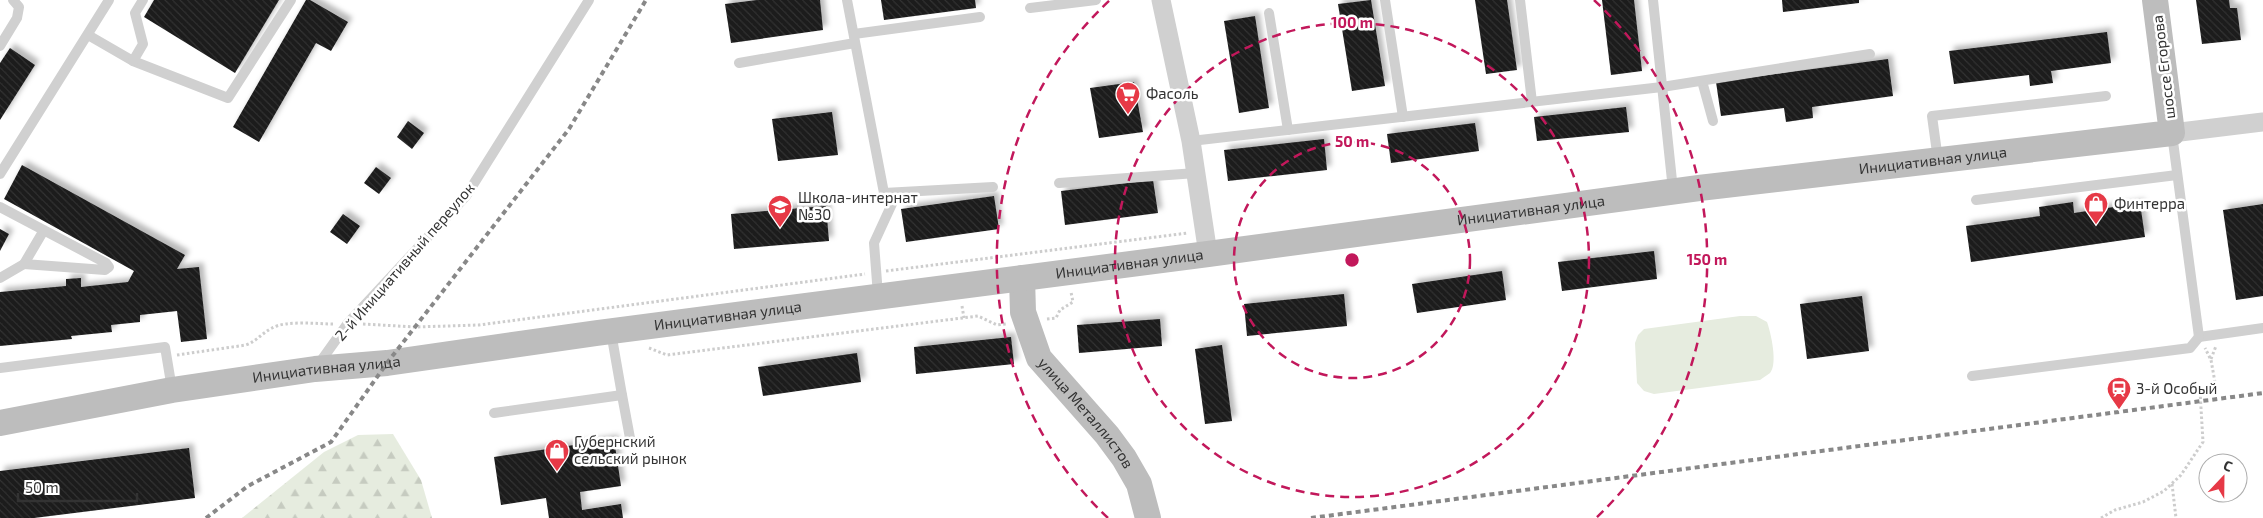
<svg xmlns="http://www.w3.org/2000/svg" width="2263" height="518" font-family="'Exo 2',sans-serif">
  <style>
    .grass { fill: #e6ecdf }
    .forest { fill: url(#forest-firs) }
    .building { fill: url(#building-back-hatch); filter: url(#shadow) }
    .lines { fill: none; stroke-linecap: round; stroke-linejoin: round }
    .path { stroke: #cdcdcd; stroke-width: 3; stroke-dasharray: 2.5 2.5; stroke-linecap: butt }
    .service { stroke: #d0d0d0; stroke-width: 10 }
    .minor { stroke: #d0d0d0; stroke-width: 19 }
    .secondary { stroke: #bdbdbd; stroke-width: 26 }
    .rail { stroke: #888; stroke-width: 4; stroke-dasharray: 5 4; stroke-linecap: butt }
    .ring { fill: none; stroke: #c2185b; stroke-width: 2.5; stroke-dasharray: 9 6 }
    .labels { text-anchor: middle; stroke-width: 5; stroke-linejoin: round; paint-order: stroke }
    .street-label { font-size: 15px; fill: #333; stroke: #fff }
    .poi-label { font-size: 15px; fill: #333; stroke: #fff; text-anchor: start }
    .centre { fill: #c2185b; stroke: #fff; stroke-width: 2.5 }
    .ring-label { font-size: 15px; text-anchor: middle; font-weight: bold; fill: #c2185b; stroke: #fff; stroke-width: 5; stroke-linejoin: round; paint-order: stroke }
  </style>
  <defs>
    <pattern id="forest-firs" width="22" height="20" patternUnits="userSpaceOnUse" patternTransform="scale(1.25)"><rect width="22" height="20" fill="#e6ecdf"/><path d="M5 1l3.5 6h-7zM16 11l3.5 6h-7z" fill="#c6cbc0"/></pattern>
    <pattern id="building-back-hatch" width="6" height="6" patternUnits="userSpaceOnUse" patternTransform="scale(1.25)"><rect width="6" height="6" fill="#1a1a1a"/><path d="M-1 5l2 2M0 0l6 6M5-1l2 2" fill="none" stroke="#333"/></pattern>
    <filter id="shadow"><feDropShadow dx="4.5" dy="-4.5" stdDeviation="2.5" flood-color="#0004"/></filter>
  </defs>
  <rect width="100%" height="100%" fill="#fff"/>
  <!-- grass -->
  <path class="grass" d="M1740,316H1756L1767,322C1771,333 1778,364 1770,373C1767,375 1763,378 1760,380L1654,394L1644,391L1637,383L1635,343L1638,335L1644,329Z"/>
  <!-- forest -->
  <path class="forest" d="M393,434L421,480L432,518H242L324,452L358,435Z"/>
  <!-- building -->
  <g class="building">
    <path d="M154,0H279L235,73L144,17Z"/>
    <path d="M306,0H310L348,22L331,51L316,43L259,142L233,127Z"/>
    <path d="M757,0H820L823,30L731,43L725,4Z"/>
    <path d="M881,0H975L976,8L884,20Z"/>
    <path d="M1371,0L1385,86L1352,91L1338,4Z"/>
    <path d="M1475,0H1507L1517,70L1486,74Z"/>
    <path d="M1602,0H1634L1642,71L1611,75Z"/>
    <path d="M1782,0H1859V3L1783,12Z"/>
    <path d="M2196,0H2229L2230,8H2237L2241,40L2202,44Z"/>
    <path d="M1255,16L1269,108L1239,113L1224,21Z"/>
    <path d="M2107,32L2111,63L2051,71L2053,83L2030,86L2029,75L1954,84L1949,51Z"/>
    <path d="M10,48L35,65L0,120V63Z"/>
    <path d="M1888,59L1893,96L1812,107L1813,118L1786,122L1784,108L1721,116L1716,82Z"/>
    <path d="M1134,82L1143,132L1099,138L1090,88Z"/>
    <path d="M1626,107L1629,132L1537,141L1534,117Z"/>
    <path d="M832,112L838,155L778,161L772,119Z"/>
    <path d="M408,121L424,133L412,149L397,137Z"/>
    <path d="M1475,123L1479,151L1391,163L1387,134Z"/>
    <path d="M1324,139L1327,170L1228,181L1224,150Z"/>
    <path d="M22,165L185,255L177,269L199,267L207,339L181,342L177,311L140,315V322L111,325L112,332L71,336L72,339L0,346V292L66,286V279L81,278V287L128,282L134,271L4,199Z"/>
    <path d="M376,167L391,178L379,194L364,183Z"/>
    <path d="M1153,180L1158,213L1065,225L1061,191Z"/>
    <path d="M994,196L999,229L906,242L901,209Z"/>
    <path d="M2073,202L2074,213L2140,203L2145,237L1971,262L1966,226L2040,216L2039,207Z"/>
    <path d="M2263,204V296L2236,300L2223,210Z"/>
    <path d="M826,206L829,241L734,249L731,214Z"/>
    <path d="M343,214L360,226L347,244L330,232Z"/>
    <path d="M0,229L9,234L0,251Z"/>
    <path d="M1654,251L1657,279L1562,291L1558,262Z"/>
    <path d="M1502,271L1506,300L1417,313L1412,284Z"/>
    <path d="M1344,294L1347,326L1247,336L1244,304Z"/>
    <path d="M1862,296L1869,351L1807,359L1800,304Z"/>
    <path d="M1160,319L1162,346L1079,353L1077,325Z"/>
    <path d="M1011,337L1014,364L916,374L914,347Z"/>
    <path d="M1222,345L1232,421L1205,424L1195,349Z"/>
    <path d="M857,353L861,382L763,396L758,367Z"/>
    <path d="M614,439L621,486L580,492L582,510L621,504L623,518H549L546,498L501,505L494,457Z"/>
    <path d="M189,448L195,498L34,518H0V471Z"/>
  </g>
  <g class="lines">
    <!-- path -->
    <g class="path">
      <path d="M886,271L1188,233"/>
      <path d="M962,306L964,318"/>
      <path d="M1047,319L1056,318L1060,310L1073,302L1071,292"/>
      <path d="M363,324L415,327L479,325L865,274"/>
      <path d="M649,348L667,355L978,316L997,325L1006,324"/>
      <path d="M177,355L246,345C257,341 262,333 272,328C286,320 317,324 334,324"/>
      <path d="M2211,359L2216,346"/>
      <path d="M2172,484L2176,518"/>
      <path d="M2101,518L2115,510L2143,502L2164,491L2181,475L2203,442L2200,391L2216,388L2211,360L2205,348"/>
    </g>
    <!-- service -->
    <g class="service">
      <path d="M847,0L884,193L993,187"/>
      <path d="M1385,0L1403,117"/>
      <path d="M1520,0L1532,102"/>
      <path d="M1653,0L1673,190"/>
      <path d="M1030,8L1096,0"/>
      <path d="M1269,13L1288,130"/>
      <path d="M854,34L980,17"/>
      <path d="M88,35L133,61L228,98L291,0"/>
      <path d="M0,46L17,18L19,7L13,0"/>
      <path d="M133,61L143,44L135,13L143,0"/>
      <path d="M739,63L855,43"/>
      <path d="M1702,81L1713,121"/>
      <path d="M2172,134L2199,337L2263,328"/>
      <path d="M1191,141L1662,87L1870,54"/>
      <path d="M1938,160L1932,116L2106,96"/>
      <path d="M0,174L109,0"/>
      <path d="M1059,183L1196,173"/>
      <path d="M1976,200L2177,175"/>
      <path d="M0,207L106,263L109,267L105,270L24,264L44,230"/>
      <path d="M0,278L24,264"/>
      <path d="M878,295L874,243L897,193"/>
      <path d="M318,365L348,323L466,196L589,0"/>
      <path d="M0,368L165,347L172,389"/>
      <path d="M1972,376L2190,348L2199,337"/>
      <path d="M622,395L630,438"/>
      <path d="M494,413L622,395L611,332"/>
    </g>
    <!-- minor -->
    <g class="minor">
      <path d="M1161,0L1191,141L1208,254"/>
      <path d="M2172,133L2263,122"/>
    </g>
    <!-- secondary -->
    <g class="secondary">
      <path id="s1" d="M1022,278L1023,312L1039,358L1107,435L1124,458L1139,484L1148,518"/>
      <path id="s2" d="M0,423L172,390L315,369L387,363L597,333L1208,254L1699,188L2172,133L2155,0"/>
    </g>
    <!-- rail -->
    <g class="rail">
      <path d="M206,518L248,486L331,442L387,363L569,129L646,0"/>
      <path d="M1311,518L2263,393"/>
    </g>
  </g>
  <!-- distance rings -->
  <g class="ring">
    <circle cx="1352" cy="260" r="118"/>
    <circle cx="1352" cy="260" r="237"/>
    <path d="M1108 518A355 355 0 0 1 1110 0M1594 0A355 355 0 0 1 1596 518"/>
  </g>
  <!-- icons -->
  <defs>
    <symbol id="supermarket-pin" viewBox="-11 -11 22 30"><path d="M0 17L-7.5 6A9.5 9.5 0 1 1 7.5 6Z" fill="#e63946" stroke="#fff"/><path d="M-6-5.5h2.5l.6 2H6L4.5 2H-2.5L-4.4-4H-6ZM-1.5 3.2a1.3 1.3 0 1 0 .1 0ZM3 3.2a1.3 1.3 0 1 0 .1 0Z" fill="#fff"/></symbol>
    <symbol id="shop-pin" viewBox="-11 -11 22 30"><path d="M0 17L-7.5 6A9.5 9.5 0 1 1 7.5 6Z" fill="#e63946" stroke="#fff"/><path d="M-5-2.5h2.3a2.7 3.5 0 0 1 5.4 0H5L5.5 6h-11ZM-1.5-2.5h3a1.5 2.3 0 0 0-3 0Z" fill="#fff"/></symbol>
    <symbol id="school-pin" viewBox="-11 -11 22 30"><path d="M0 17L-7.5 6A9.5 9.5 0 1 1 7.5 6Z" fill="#e63946" stroke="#fff"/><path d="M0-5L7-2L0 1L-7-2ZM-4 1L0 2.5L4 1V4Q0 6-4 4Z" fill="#fff"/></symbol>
    <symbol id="station-pin" viewBox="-11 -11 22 30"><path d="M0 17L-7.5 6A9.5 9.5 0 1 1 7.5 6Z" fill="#e63946" stroke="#fff"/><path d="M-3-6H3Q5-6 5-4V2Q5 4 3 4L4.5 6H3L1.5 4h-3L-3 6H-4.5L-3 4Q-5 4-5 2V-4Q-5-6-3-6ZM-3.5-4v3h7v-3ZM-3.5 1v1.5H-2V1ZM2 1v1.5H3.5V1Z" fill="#fff"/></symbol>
  </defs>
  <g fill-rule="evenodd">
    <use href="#supermarket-pin" x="1114" y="80" width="28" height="38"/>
    <use href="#shop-pin" x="2082" y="190" width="28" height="38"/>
    <use href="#school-pin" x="766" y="193" width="28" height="38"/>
    <use href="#station-pin" x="2105" y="375" width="28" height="38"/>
    <use href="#shop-pin" x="543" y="437" width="28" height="38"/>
  </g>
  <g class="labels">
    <!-- street labels -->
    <g class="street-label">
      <text transform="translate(2164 67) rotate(-97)" y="5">шоссе Егорова</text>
      <text dy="5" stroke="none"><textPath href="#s2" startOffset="1951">Инициативная улица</textPath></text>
      <text dy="5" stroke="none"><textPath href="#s2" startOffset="1546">Инициативная улица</textPath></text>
      <text transform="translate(405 262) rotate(-49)" y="5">2-й Инициативный переулок</text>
      <text dy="5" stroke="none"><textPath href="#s2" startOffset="1141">Инициативная улица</textPath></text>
      <text dy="5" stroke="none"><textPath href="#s2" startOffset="736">Инициативная улица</textPath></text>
      <text dy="5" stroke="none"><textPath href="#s2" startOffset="331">Инициативная улица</textPath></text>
      <text dy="5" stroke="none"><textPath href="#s1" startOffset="155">улица Металлистов</textPath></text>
    </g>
    <!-- poi labels -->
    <g class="poi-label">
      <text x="1146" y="99">Фасоль</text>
      <text x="798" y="203">Школа-интернат<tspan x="798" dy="17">№30</tspan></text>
      <text x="2114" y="209">Финтерра</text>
      <text x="2136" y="394">3-й Особый</text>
      <text x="574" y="447">Губернский<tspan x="574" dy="17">сельский рынок</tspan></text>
    </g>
  </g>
  <circle cx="1352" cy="260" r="8" class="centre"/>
  <g class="ring-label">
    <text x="1352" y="28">100 m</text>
    <text x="1352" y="147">50 m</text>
    <text x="1707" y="265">150 m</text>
  </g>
  <!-- north arrow -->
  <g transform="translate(2223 478) rotate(22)"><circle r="24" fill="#ffffff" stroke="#adadad"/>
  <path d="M0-4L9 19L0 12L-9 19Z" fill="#e63946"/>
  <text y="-8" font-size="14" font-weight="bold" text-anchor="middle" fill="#333333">С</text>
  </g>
  <!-- scale -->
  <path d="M18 493v8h119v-8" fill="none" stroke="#333333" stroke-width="2.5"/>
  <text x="25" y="493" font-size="15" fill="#333333" stroke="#ffffff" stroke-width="4" paint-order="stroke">50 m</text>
</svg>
